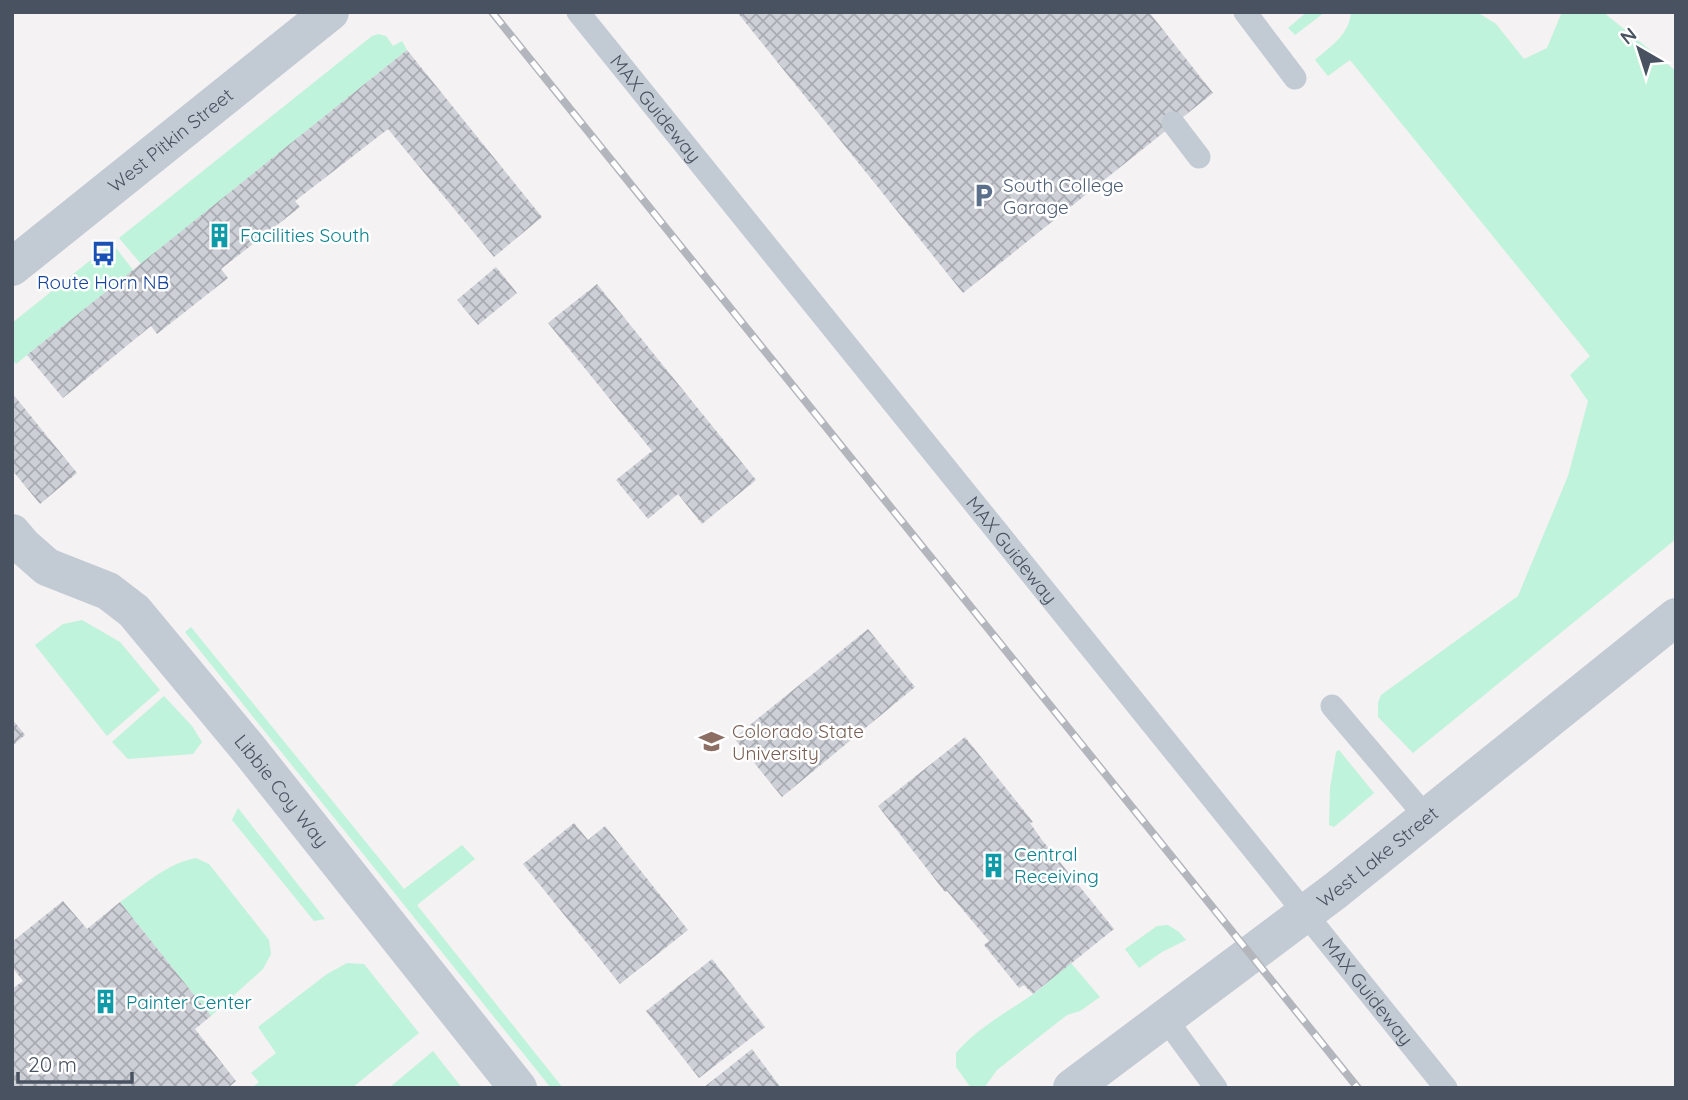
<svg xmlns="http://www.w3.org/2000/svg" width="1688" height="1100" font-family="Quicksand,sans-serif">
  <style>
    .grass { fill: #bff3db }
    .building { fill: url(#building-cross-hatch) }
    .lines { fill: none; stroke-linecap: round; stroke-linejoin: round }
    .lane { stroke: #c2cad4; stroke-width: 23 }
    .street { stroke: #c2cad4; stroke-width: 38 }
    .rail-casing { stroke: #b4b6bd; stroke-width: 8 }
    .rail { stroke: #fff; stroke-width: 5; stroke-dasharray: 16; stroke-linecap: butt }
    .labels { text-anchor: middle; stroke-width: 5; stroke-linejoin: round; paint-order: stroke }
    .street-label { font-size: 19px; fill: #485261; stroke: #fff }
    .service-label { font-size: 19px; fill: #4e5e75; stroke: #fff; text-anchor: start }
    .culture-label { font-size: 19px; fill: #0d838f; stroke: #fff; text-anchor: start }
    .transit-label { font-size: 19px; fill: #164399; stroke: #fff }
    .education-label { font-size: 19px; fill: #785e54; stroke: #fff; text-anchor: start }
  </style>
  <defs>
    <pattern id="building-cross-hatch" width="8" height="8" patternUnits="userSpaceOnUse" patternTransform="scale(1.75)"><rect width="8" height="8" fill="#ced0d7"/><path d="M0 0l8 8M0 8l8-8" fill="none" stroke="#a9abb2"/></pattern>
  </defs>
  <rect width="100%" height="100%" fill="#f4f2f2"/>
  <!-- grass -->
  <g class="grass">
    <path d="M1307,12H1325L1295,35L1288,28Z"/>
    <path d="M1351,12H1477L1496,24L1524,59L1547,48L1562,12H1603L1676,71V539L1413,753L1378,717V703L1381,695L1518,596L1568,476L1588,401L1570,375L1590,356L1350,60L1328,76L1315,60C1330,47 1350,34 1351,12Z"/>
    <path d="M378,34L386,36L393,46L402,41L407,50L141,264L119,238L372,36Z"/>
    <path d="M112,243L133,270L16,364L12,359V323Z"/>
    <path d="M82,620L120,642L160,690L107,736L35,645L63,624Z"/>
    <path d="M191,627L404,889L462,845L475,859L417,905L563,1088H551L185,632Z"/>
    <path d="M164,696L192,726L202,742L193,754L128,759L112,742Z"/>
    <path d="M1339,750L1374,793L1334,827L1329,825L1330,788L1336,752Z"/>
    <path d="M238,808L325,919L314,921L232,820Z"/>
    <path d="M196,858L209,864L269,940L271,954L263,969L211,1016L120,902C143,886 167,863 196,858Z"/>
    <path d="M1168,925L1179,932L1186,940L1162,952L1139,968L1125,949L1157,926Z"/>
    <path d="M347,963L364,964L419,1033L352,1088H252L259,1082L251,1073L276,1053L258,1027L327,974Z"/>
    <path d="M1071,963L1100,997L1080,1011L1067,1015L997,1070L984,1088H971L956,1067V1053C977,1028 1006,1013 1032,995C1046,985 1058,973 1071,963Z"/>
    <path d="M433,1051L462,1088H389Z"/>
  </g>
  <!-- building -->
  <g class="building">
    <path d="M737,12H1149L1213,93L963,293Z"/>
    <path d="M407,50L542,217L494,257L388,129L295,201L300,207L221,269L228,278L157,334L151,326L63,398L27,355Z"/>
    <path d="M496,267L517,293L478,325L457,300Z"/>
    <path d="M597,284L756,480L702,524L678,494L648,519L616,480L652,451L548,323Z"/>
    <path d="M12,393L77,473L40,504L12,470Z"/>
    <path d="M868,629L915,687L782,797L734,738Z"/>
    <path d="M12,719L25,735L12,746Z"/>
    <path d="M965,737L1033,822L1030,823L1042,840L1114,929L1033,994L1024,985L1019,988L984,945L989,941L947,891L945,892L878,806Z"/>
    <path d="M574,823L588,840L605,826L688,930L620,984L523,864Z"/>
    <path d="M63,901L87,929L120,902L211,1016L195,1029L236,1081L228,1088H12V989L23,981L12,967V942Z"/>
    <path d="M712,959L765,1027L699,1078L646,1011Z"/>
    <path d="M752,1049L781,1088H703Z"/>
  </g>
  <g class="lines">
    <!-- lane -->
    <g class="lane">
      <path id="s1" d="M578,12L1446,1088"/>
      <path d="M1245,12L1295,78"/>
      <path d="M1173,123L1199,157"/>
      <path d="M1332,706L1427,818"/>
      <path d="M1165,1018L1216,1088"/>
    </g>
    <!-- street -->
    <g class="street">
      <path id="s2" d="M12,267L330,12"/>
      <path id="s3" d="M12,533L23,546L47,567L108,591L134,611L247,747L518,1088"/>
      <path id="s4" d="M1072,1088L1335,891L1676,617"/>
    </g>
    <defs>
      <path id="rail" d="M492,12L1358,1088"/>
    </defs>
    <!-- rail casing -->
    <use href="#rail" class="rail-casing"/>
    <!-- rail -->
    <use href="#rail" class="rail"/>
  </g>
  <!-- icons -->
  <defs>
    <symbol id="parking-bare" viewBox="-9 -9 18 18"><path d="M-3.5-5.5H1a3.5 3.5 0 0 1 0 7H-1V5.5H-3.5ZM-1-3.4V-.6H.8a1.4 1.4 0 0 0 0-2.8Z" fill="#5c6f8a" stroke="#fff" stroke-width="2.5" paint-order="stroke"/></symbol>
    <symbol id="building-bare" viewBox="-9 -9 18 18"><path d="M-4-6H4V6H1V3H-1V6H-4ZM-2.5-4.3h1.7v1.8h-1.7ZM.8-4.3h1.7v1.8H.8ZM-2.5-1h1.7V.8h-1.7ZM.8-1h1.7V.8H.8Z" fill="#0f9aa8" stroke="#fff" stroke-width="2.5" paint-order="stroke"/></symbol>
    <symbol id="bus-bare" viewBox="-9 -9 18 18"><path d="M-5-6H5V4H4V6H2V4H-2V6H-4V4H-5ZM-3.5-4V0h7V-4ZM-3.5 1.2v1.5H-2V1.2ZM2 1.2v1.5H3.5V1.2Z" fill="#1a4fb4" stroke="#fff" stroke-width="2.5" paint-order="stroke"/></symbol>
    <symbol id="university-bare" viewBox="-9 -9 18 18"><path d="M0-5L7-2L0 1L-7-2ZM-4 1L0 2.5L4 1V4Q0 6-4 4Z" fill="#8d6e63" stroke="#fff" stroke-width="2.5" paint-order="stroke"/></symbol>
  </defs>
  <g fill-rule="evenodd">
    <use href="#parking-bare" x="966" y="178" width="35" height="35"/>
    <use href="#building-bare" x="202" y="218" width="35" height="35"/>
    <use href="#bus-bare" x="86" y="236" width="35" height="35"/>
    <use href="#university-bare" x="694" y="724" width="35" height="35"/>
    <use href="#building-bare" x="976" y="848" width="35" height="35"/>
    <use href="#building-bare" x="88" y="984" width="35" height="35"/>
  </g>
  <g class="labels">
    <!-- street labels -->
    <g class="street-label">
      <text dy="7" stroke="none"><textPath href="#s1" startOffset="124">MAX Guideway</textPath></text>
      <text dy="7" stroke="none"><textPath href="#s2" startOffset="203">West Pitkin Street</textPath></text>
      <text dy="7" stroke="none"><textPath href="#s1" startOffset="691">MAX Guideway</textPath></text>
      <text dy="7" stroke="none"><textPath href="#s3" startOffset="380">Libbie Coy Way</textPath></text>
      <text dy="7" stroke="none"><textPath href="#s4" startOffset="383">West Lake Street</textPath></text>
      <text dy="7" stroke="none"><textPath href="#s1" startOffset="1258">MAX Guideway</textPath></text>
    </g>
    <!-- service labels -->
    <g class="service-label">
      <text x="1003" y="192">South College<tspan x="1003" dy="22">Garage</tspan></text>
    </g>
    <!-- culture labels -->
    <g class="culture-label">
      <text x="240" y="242">Facilities South</text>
      <text x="1014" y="861">Central<tspan x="1014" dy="22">Receiving</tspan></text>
      <text x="126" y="1009">Painter Center</text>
    </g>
    <!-- transit labels -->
    <g class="transit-label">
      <text x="103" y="289">Route Horn NB</text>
    </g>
    <!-- education labels -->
    <g class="education-label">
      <text x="732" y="738">Colorado State<tspan x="732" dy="22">University</tspan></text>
    </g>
  </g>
  <!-- border -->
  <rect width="1688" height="1100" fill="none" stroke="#485261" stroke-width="28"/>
  <!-- north arrow -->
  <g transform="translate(1639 49) rotate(321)" stroke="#ffffff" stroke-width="5" paint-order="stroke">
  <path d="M0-5L12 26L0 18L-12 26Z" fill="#485261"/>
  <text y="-10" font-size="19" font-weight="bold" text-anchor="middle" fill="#485261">N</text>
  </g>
  <!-- scale -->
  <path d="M18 1072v10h114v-10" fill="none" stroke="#485261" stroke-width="3.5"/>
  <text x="28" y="1072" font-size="21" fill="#485261" stroke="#ffffff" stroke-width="5" paint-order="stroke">20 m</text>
</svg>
